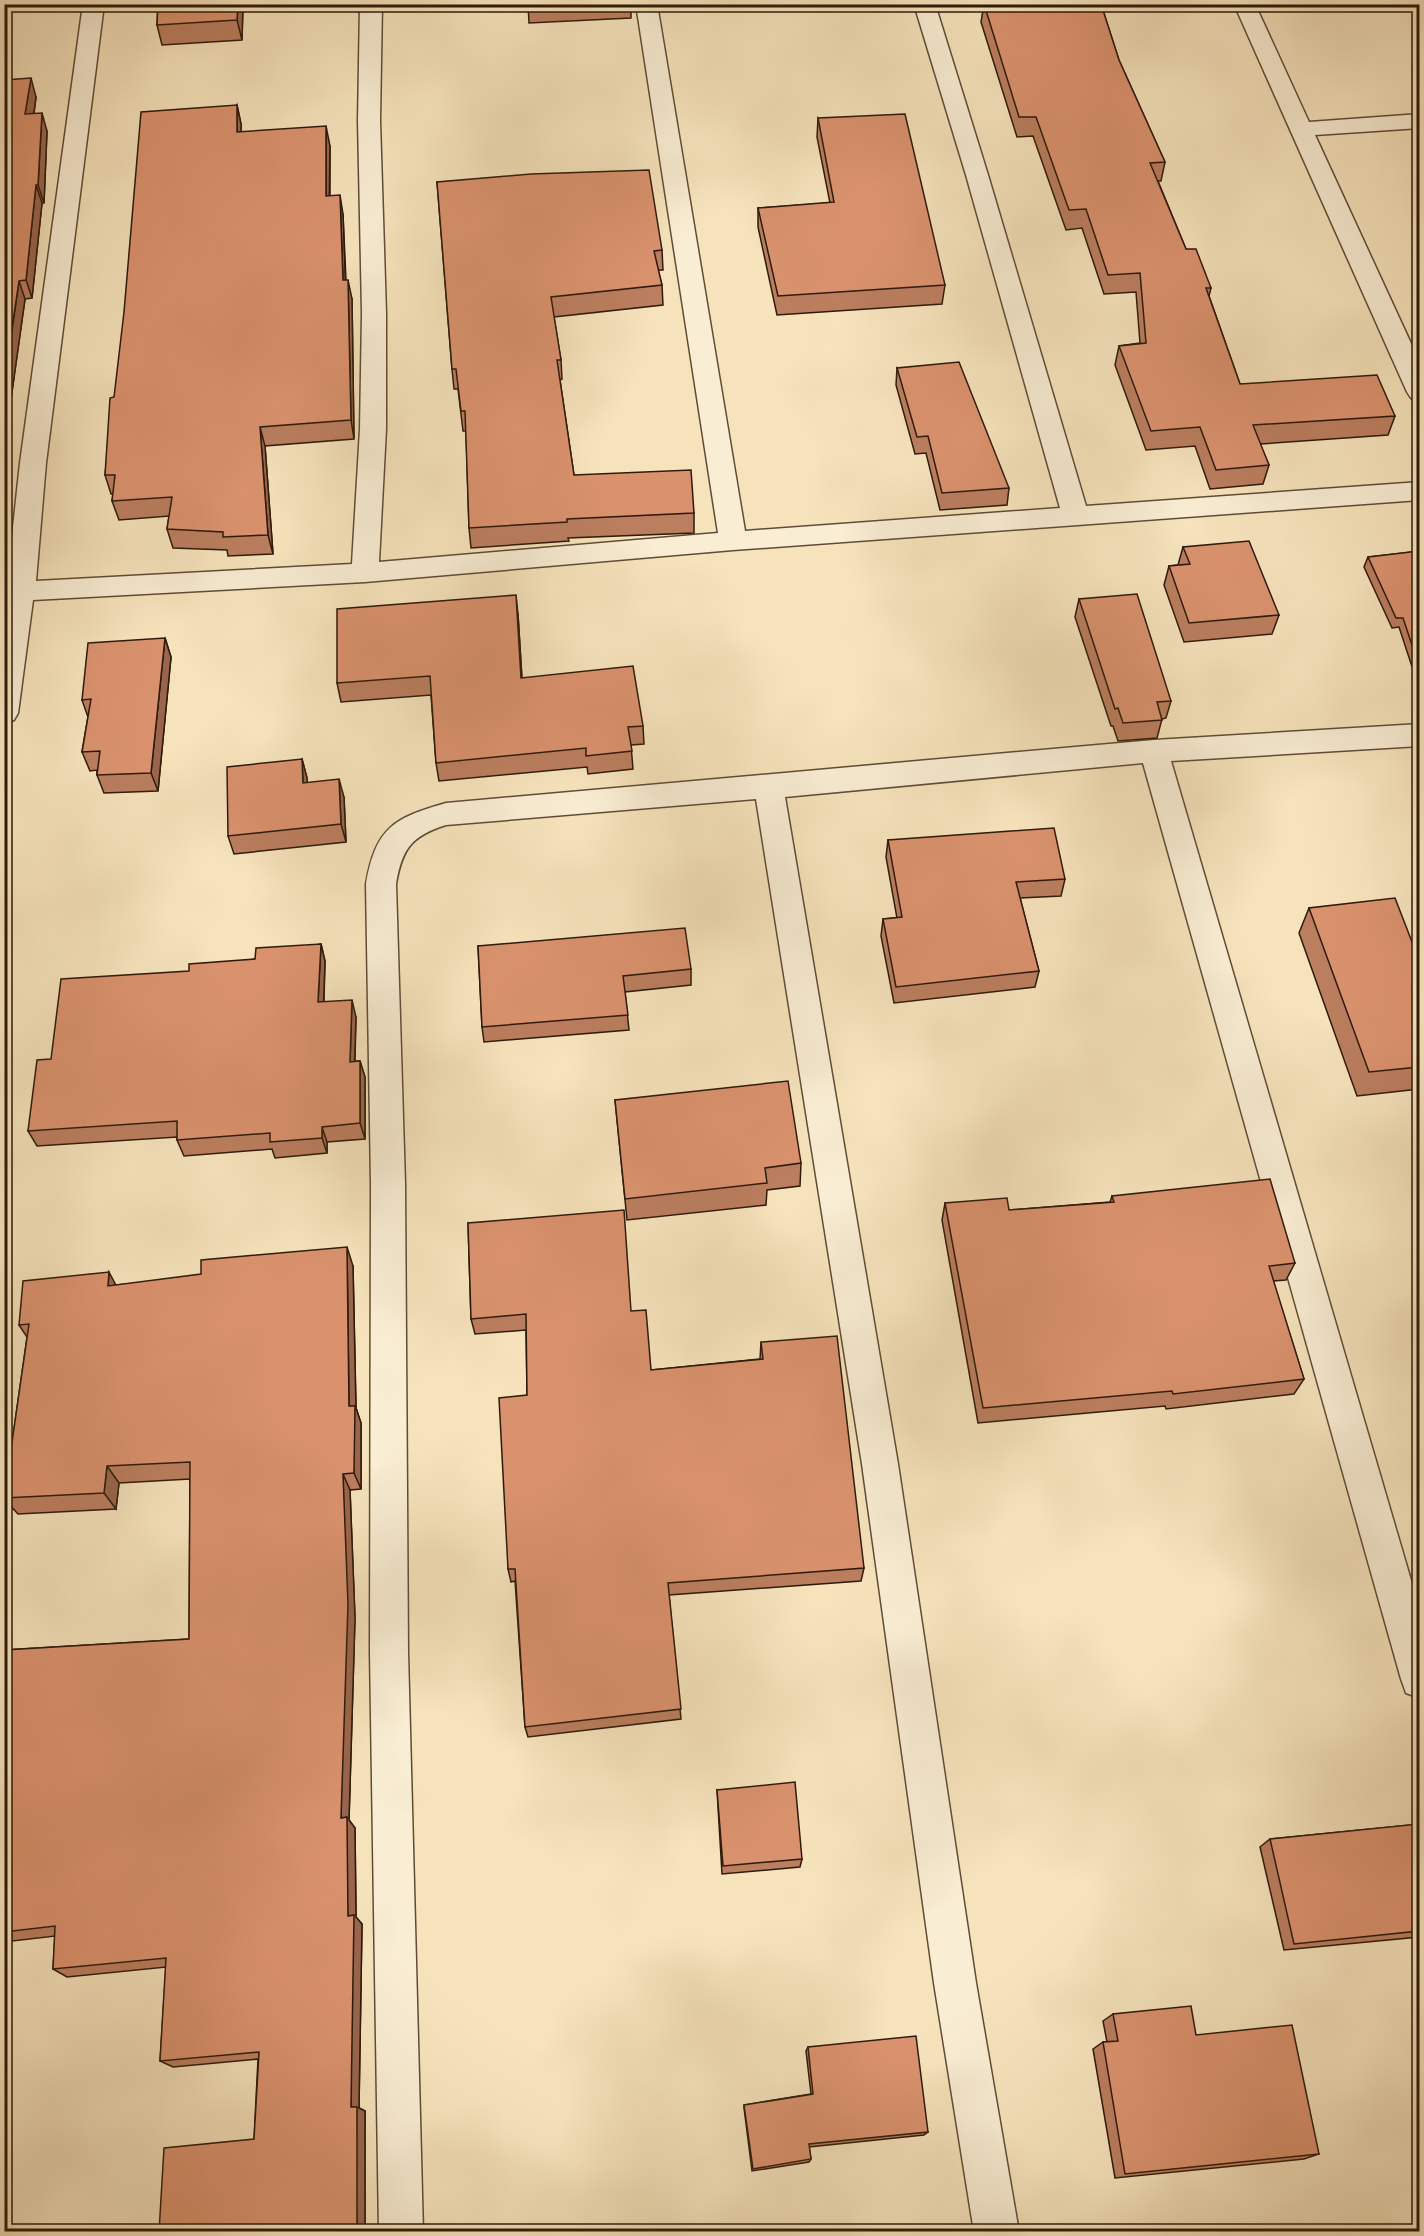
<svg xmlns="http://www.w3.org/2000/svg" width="1424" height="2236" font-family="'IM FELL Great Primer',serif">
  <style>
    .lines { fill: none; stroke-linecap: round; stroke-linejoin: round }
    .street-casing { stroke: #604c36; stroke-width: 3 }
    .street { fill: #f9edd3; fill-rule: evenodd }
    .wall { fill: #bb7e5f; stroke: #2e1a09; stroke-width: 1.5 }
    .shaded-wall { fill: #99664d; stroke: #2e1a09; stroke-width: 1.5 }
    .building { fill: #da926e; stroke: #2e1a09; stroke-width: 1.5 }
  </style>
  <rect width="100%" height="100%" fill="#f6e3bc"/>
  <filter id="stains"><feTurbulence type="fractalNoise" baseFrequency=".00333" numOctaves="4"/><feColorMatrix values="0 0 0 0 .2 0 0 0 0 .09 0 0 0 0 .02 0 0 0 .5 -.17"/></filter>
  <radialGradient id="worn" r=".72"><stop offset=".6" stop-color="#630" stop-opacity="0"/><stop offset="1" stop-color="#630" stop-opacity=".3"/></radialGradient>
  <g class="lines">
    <defs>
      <g id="street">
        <path d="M83,4H104L46,463L36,581L352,564L360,429L362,313L358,121L360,4H382L380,121L386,313V429L379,562L718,533L636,4H657L745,531L1060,508L966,175L914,4H935L988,175L1086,506L1420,482V500L733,550L365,582L33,600L18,713L14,720L4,723V610L20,463Z"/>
        <path d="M1234,4H1255L1309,122L1420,114V128L1315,135L1420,363V400L1411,398L1407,392Z"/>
        <path d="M1420,724V746L1171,761L1420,1611V1698L1406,1693L1401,1679L1143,763L785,797L898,1464L976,1983L1019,2232H974L934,1983L862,1464L756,799L446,825C411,836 402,849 396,884L405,1184L408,1652L423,2232H379L370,1652L371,1184L366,884C376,827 394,818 446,803L1154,740Z"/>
      </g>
    </defs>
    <!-- street casing -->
    <use href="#street" class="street-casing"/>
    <!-- street -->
    <use href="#street" class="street"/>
  </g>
  <!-- wall -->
  <g class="wall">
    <path d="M158,4H243L242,40L162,45L157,25Z"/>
    <path d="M528,4H631V18L529,23Z"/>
    <path d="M821,4H858L821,6Z"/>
    <path d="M984,4H1101L1119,60L1165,162L1161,181H1158L1186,249L1211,288L1209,296L1240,384L1395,416L1388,435L1260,444L1269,465L1263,484L1210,489L1195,446L1146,450L1115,365L1119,346L1140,343L1136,292L1104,294L1082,228L1066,230L1033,136L1017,137L981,22Z"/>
    <path d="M4,80L36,97L34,114L47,131L44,203H42L32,298L25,299L11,399L9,400L4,426Z"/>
    <path d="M237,105L241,124V132L330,146V196L343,214L346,280L352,299L354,439L265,446L273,554L228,556L227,550L173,548L167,529L169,516L119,520L112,501L113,494H111L105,475L114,397Z"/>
    <path d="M818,118L945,285L942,304L777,315L758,227V208L830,203L817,137Z"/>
    <path d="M437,182L662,250L663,270H658L662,285L663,305L554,317L561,360L562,379L560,380L574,475L694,513V533L568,538L569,541L471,548L469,528L466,431H463L458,389H454L452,369Z"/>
    <path d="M897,368L1009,488L1007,505L940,510L926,453L915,454L896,385Z"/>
    <path d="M1183,547L1279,615L1272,634L1184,642L1164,585L1169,566L1178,565Z"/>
    <path d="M1419,551V688L1399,627L1392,628L1364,567L1368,557Z"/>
    <path d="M1079,599L1171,701L1166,718L1162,719L1157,738L1118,741L1113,726H1111L1075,617Z"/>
    <path d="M518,614L522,678L643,726L644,744L631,745L633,769L588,774L587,767L439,781L436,763L431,695L341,702L337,683Z"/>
    <path d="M165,638L171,657L158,791L104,793L97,775V770L90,771L82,752L88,717L82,700Z"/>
    <path d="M302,759L307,778V783L344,797L346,842L234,854L228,836Z"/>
    <path d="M888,840L1065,879L1061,896L1020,898L1039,971L1035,987L894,1003L881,936L883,919L897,918L886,857Z"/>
    <path d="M1309,908L1419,960V1089L1357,1096L1299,933Z"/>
    <path d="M321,944L325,961L324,1002L356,1017L355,1061H360L365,1077V1139L327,1142V1153L275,1158L272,1149L184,1156L177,1140V1137L37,1146L28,1131L51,1059L189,971L255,959Z"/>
    <path d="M478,946L691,969V985L625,992L629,1030L484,1042L482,1027Z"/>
    <path d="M615,1100L801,1163L800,1186L767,1190L766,1205L627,1220Z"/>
    <path d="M1112,1196L1295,1263L1286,1280L1273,1281L1304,1379L1294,1394L1166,1409L1165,1406L978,1423L942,1220L945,1203L1009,1210L1110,1202Z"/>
    <path d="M468,1223L631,1311L651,1370L760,1359L761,1342L864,1568L861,1581L669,1595L681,1719L528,1737L525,1727L515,1581L511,1582L508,1569L527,1395L526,1330L475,1334L471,1319Z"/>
    <path d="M353,1266L356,1408L361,1423V1489L350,1490L355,1618L349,1820L355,1828L356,1917L362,1924L359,2108L365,2111V2232H159L254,2139L258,2059L173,2067L160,2061L166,1967L67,1977L53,1969L55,1936L4,1942V1650L189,1639L190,1479L119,1483L116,1509L18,1514L4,1499L27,1337L19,1325L116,1285Z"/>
    <path d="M717,1790L802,1859L800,1867L722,1874Z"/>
    <path d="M1419,1824V1937L1284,1950L1260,1847L1270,1839Z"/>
    <path d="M1113,2014L1196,2035L1319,2154L1304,2159L1115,2178L1093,2049L1103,2042H1107L1103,2021Z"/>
    <path d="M808,2047L928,2132L924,2135L809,2147L811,2159L809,2162L752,2171L744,2108V2105L811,2094L806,2051Z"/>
  </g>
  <!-- shaded-wall -->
  <g class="shaded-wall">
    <path d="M238,4H243L242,40L237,20Z"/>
    <path d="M31,78L36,97L31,133L25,114Z"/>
    <path d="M237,105L241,124V152L237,132Z"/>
    <path d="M42,113L47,131L44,203L38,185Z"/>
    <path d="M326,126L330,146L329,215L326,196Z"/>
    <path d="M36,185L42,203L32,298L26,280Z"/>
    <path d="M340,195L343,214L346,300L343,280Z"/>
    <path d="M348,280L352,299L354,439L351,420Z"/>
    <path d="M19,281L25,299L11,399L5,381Z"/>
    <path d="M4,388L9,400L4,426Z"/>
    <path d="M260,427L265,446L273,554L268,535Z"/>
    <path d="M516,595L518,614L523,697L521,678Z"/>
    <path d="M165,638L171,657L158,791L151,773Z"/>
    <path d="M302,759L307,778L308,801L303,783Z"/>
    <path d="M339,779L344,797L346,842L341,824Z"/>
    <path d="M321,944L325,961L323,1019L318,1002Z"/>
    <path d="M352,1000L356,1017L354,1078L350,1062Z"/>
    <path d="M360,1061L365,1077V1139L360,1123Z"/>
    <path d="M322,1127L327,1142V1153L322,1138Z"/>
    <path d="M347,1247L353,1266L356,1408L361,1423V1489L354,1473L349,1406Z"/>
    <path d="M109,1272L119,1291L108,1286Z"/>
    <path d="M107,1466L119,1483L116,1509L104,1493Z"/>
    <path d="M343,1474L350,1490L355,1618L349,1820L355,1828L356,1917L362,1924L359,2108L365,2111V2232H357L351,2107L348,1916L341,1818Z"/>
  </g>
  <!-- building -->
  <g class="building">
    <path d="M158,4H238L237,20L157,25Z"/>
    <path d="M984,4H1101L1119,60L1165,162L1150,163L1186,249H1196L1211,288H1206L1240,384L1377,375L1395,416L1253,425L1269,465L1216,470L1200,427L1151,431L1119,346L1146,343L1140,273L1108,275L1086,209L1069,210L1036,117H1019Z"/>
    <path d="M31,78L25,114L42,113L38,185H36L26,280L19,281L4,381V80Z"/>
    <path d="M237,105V132L326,126V196L340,195L343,280H348L351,420L260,427L268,535L223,537V532L167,529L172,497L112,501L115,475H105L110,398L114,397L124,312L141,112Z"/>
    <path d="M905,114L945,285L778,296L758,208L834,202L818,118Z"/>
    <path d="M649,170L662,250L654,251L662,285L551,297L561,360H557L574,475L691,470L694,513L567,519V522L469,528L465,411H461L456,369H452L437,182L531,174Z"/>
    <path d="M959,362L1009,488L942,493L928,436L917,437L897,368Z"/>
    <path d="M1249,541L1279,615L1189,623L1169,566L1190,564L1183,547Z"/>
    <path d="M1419,551V666L1403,618H1396L1368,557Z"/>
    <path d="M1137,594L1171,701L1157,702L1162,720L1123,723L1118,708L1115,709L1079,599Z"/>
    <path d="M516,595L521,678L633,666L643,726L628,727L632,751L586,756V748L436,763L430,676L337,683V609Z"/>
    <path d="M165,638L151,773L97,775L100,751L82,752L91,699L82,700L88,643Z"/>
    <path d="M302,759L303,783L339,779L341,824L228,836L227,767Z"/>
    <path d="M1054,828L1065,879L1016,882L1039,971L896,987L883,919L902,917L888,840Z"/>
    <path d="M1395,898L1419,960V1067L1369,1072L1309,908Z"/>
    <path d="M685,928L691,969L623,976L628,1015L482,1027L478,946Z"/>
    <path d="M321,944L318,1002L352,1000L350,1062L360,1061V1123L322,1127V1138L270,1142V1133L177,1140V1121L28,1131L37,1060L51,1059L61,979L189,971V964L255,959L256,948Z"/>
    <path d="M788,1081L801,1163L765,1168L767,1183L625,1199L615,1100Z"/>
    <path d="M1270,1179L1295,1263L1269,1266L1304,1379L1173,1394L1172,1391L983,1408L945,1203L1007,1198L1009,1210L1114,1202L1112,1196Z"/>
    <path d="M624,1210L631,1311L646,1310L651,1370L763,1359L761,1342L837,1336L864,1568L668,1583L681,1709L525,1727L515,1569H508L499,1398L527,1395L526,1314L471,1319L468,1223Z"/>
    <path d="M347,1247L349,1406H355L354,1473L343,1474L348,1604L341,1818L347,1817L348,1916L354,1915L351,2107H357V2232H159L164,2148L254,2139L259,2052L160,2061L166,1958L53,1969L55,1926L4,1932V1650L189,1639L190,1462L107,1466L104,1493L4,1498L29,1324L19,1325L23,1281L109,1272L108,1286L201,1274V1260Z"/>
    <path d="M795,1782L802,1859L723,1866L717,1790Z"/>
    <path d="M1419,1824V1931L1294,1944L1270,1839Z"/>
    <path d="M1191,2006L1196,2035L1292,2025L1319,2154L1125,2174L1103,2042L1118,2041L1113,2014Z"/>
    <path d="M916,2036L928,2132L809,2144L811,2159L753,2169L744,2105L813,2094L808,2047Z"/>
  </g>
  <!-- margin -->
  <rect width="1424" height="2236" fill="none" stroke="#f6e3bc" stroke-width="24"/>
  <rect x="6" y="6" width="1412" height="2224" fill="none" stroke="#2e1a09" stroke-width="3"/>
  <rect x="12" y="12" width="1400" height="2212" fill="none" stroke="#2e1a09" stroke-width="1.5"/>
  <rect width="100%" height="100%" filter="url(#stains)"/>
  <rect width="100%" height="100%" fill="url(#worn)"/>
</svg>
